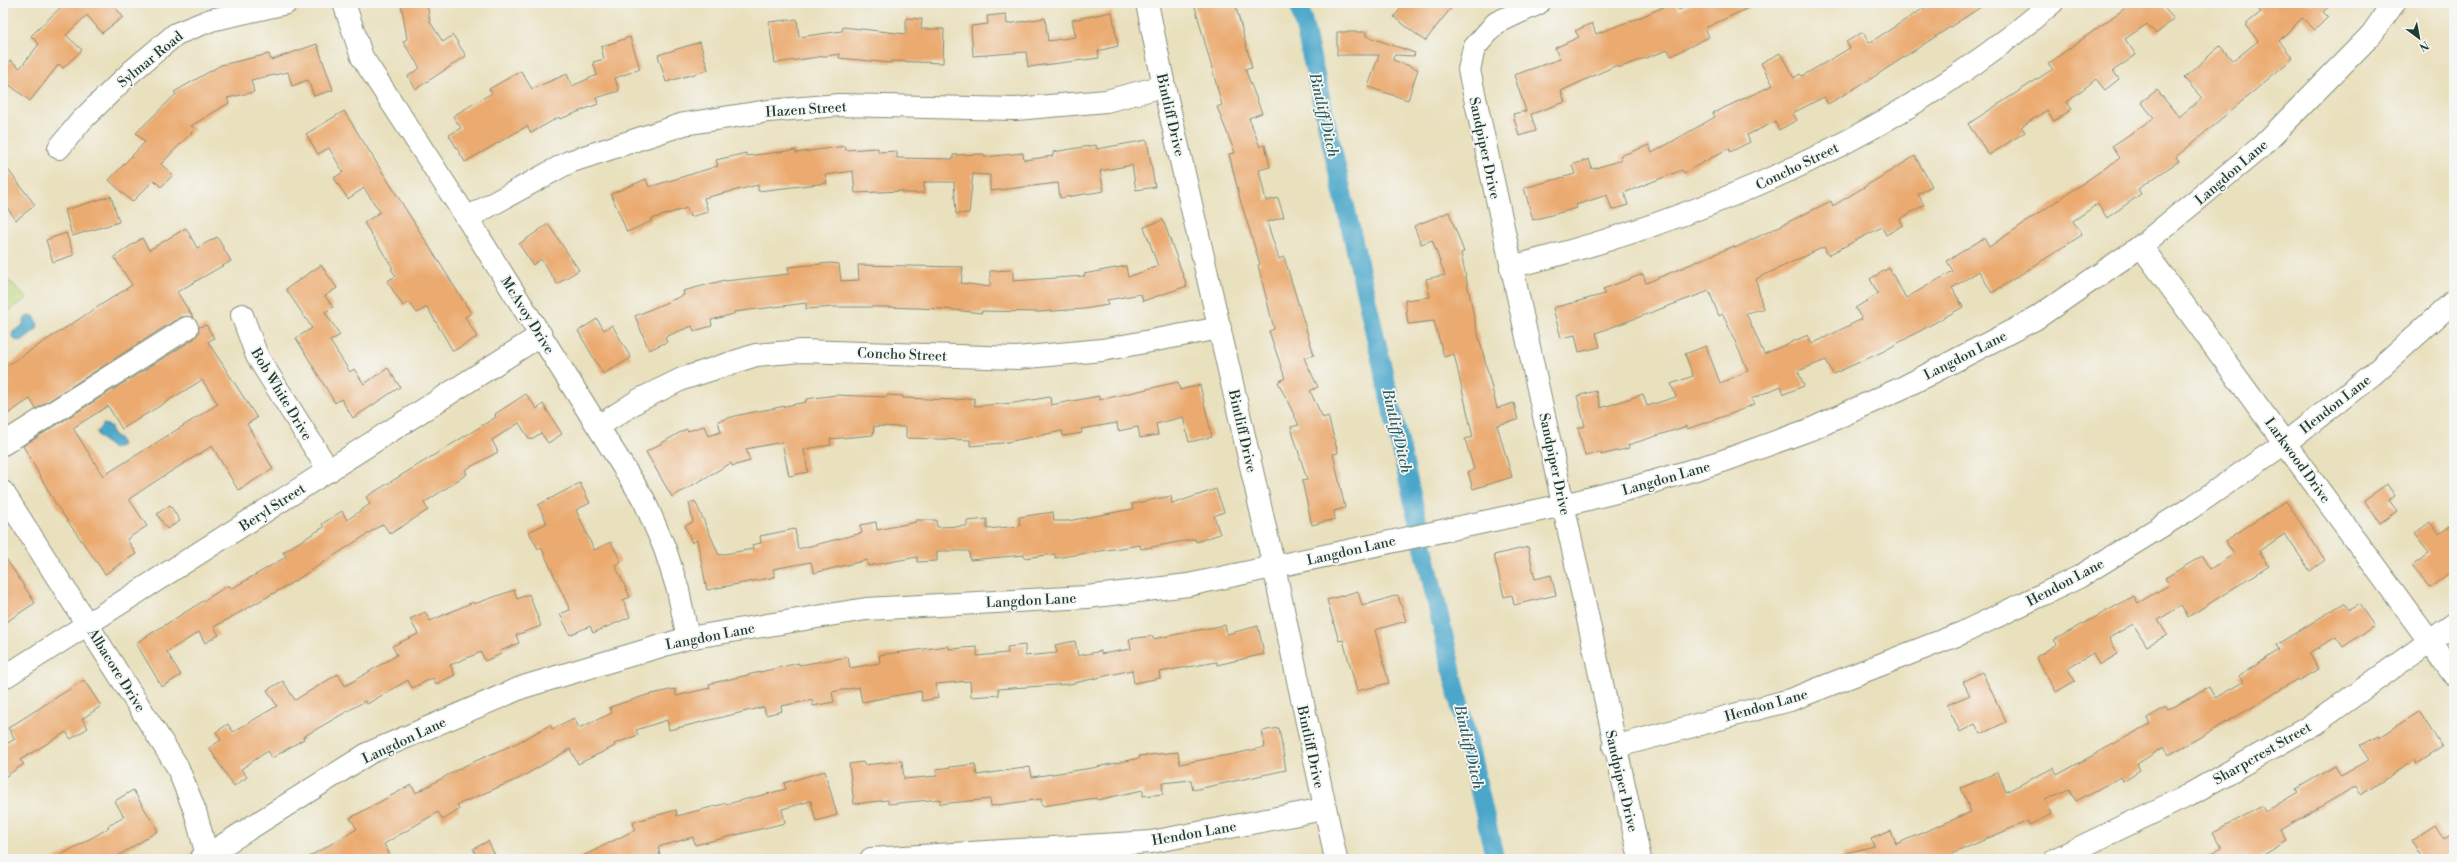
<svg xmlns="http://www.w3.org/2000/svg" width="2457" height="862" font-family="'Libre Bodoni',serif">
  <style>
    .green { fill: #bfd67a; stroke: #6f8a57 }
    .water { fill: #4ba7ca; stroke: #35727f }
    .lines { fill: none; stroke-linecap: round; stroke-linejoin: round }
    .canal { stroke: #4ba7ca; stroke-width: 19 }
    .building { fill: #ebaa70; fill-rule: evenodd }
    .minor-casing { stroke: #848e78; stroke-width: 24 }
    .minor { stroke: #fff; stroke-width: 22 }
    .labels { text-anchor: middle; stroke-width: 3.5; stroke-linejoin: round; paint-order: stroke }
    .street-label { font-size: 14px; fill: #1f3d34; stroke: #f6f6f2 }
    .water-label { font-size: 15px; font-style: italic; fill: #2c5d61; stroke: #f6f6f2 }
  </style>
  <rect width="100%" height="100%" fill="#f6f6f2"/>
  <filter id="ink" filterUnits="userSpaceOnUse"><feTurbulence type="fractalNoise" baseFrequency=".025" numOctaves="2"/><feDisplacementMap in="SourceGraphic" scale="8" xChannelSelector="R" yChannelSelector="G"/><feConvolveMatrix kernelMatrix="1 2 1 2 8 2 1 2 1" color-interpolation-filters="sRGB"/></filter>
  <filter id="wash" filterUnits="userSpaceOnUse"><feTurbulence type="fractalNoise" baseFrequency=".012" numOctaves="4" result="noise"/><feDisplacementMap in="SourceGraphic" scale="16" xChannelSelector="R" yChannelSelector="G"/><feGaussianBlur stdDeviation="0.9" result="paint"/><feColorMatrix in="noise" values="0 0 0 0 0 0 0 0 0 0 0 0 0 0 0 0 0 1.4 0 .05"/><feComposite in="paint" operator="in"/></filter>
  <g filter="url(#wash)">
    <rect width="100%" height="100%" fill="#e9e0bd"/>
    <!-- green -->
    <path class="green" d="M3,275L27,298L3,315Z"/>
    <!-- water -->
    <g class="water">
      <path d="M29,316H34L38,325L37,329L21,341L15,340L12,336L13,332L22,326L25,318Z"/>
      <path d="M103,424L111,426L112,434L119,438L122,445L113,449L98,436L97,432Z"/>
    </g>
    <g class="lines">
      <!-- canal -->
      <path class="canal" d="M1299,3L1495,859"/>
    </g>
    <g id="blocks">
      <!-- building -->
      <g class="building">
        <path d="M65,3H112L123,17L102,33L87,15L66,35L82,50L63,68L59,64L30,101L3,80V69L10,60L20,68L39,44L31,36Z"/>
        <path d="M401,3H427L430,22L443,42L453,35L466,56L416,89L408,76L420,68L403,42L407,39Z"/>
        <path d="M1194,3H1235L1252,68L1245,69L1262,113L1249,118L1260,147L1265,145L1270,167L1259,170L1266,201L1278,198L1284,217L1267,222L1279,259L1284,257L1314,355L1304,358L1318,387L1310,391L1323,418L1328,416L1338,453L1333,454L1345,508L1334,511L1335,519L1312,525L1302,481L1307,480L1291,427L1299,425L1278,382L1285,378L1269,331L1274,329L1258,265L1260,264L1240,199L1229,154L1235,153L1217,107L1222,105Z"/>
        <path d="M1405,3H1455L1425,41L1394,17Z"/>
        <path d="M1671,3H1675L1679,10L1693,3H1759L1705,28L1709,37L1671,56L1668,50L1618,68L1617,65L1561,91L1565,102L1531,114L1536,131L1519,136L1513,114L1526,111L1514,75L1560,59L1555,48L1579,37L1575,31L1592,23L1596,34L1646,15Z"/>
        <path d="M1932,3H1987L1869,80L1828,104L1824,97L1793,113L1797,120L1779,130L1775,122L1747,135L1750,142L1730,152L1729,148L1684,173L1682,170L1624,193L1628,205L1612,210L1607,195L1576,205L1577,208L1533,220L1524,188L1575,174L1572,165L1589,159L1592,169L1622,160L1620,156L1649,145L1652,153L1715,117L1713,113L1773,85L1761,63L1780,53L1794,78L1800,74L1802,76L1850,48L1846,42L1863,32L1869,43Z"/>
        <path d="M2132,3H2160L2174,19L2156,34L2147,24L2125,39L2136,55L2113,71L2119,79L2105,90L2096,79L2067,102L2072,109L2054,121L2047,110L2021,127L2025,132L1989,155L1968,124L2053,69L2048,64Z"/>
        <path d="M2252,3H2333L2323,12L2328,17L2315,30L2302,18L2279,41L2293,58L2176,157L2179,161L2138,189L2141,194L2107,218L2098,204L2073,221L2082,235L1992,293L1979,271L1952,288L1963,307L1882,352L1833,374L1826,360L1798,371L1804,386L1784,394L1781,386L1751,399L1754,404L1736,412L1687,429V426L1628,445L1629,448L1601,455V452L1585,456L1578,428L1585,426L1577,396L1596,391L1601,408L1643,394L1647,406L1676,397L1671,384L1693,376L1685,354L1706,346L1720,383L1748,371L1723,314L1719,316L1709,291L1596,333L1600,347L1579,352L1575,335L1561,338L1553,308L1605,294L1603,289L1643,274L1646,283L1734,246L1735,248L1831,201L1833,206L1915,156L1932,186L1918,194L1924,205L1900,219L1903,225L1886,235L1882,227L1828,255L1824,247L1756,279L1763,309L1746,313L1764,354L1808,335L1812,344L1862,319L1855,308L1878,294L1870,279L1889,268L1906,298L1953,271L1947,261L1984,238L1989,247L2120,158L2112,146L2154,118L2141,102L2157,90L2179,117L2202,98L2184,78L2220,46L2233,61L2258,41L2245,25L2261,12Z"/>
        <path d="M1112,12L1118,46L1098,51L1099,58L1028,67L1026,52L973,56L971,26L988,24L987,16L1006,14L1007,24L1045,18L1048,41L1076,37L1072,20Z"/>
        <path d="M906,18L922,19L921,29H944L943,63L891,61V63L839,58L840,54L775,63L769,22L797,19L799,37L842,31L843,27L906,34Z"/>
        <path d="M1337,32H1366V36L1415,53L1414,56L1394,55L1393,60L1418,69L1408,100L1368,87L1379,55H1337Z"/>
        <path d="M630,37L640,69L615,78L619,91L596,98L598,104L560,119L559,117L531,133L527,126L465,162L449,135L461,128L453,116L492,93L489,89L521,71L532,89L567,74L572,86L597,75L593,62L604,59L601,47Z"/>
        <path d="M700,42L708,70L666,82L658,55Z"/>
        <path d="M317,44L333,90L314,96L308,80L292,86L288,72L251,80L254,92L227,98L229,103L191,126L195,129L161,164L173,175L161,187L154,180L132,202L109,180L145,142L136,133L176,94L174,92L221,65L269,54L271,60Z"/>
        <path d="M344,111L471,313L465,317L477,337L453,351L427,307L417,313L409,302L403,306L387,281L396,276L391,269L393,268L364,223L380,212L364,188L348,199L334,178L343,172L329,148L318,154L306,134Z"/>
        <path d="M1147,140L1155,187L1136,190L1132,165L1100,171L1104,191L1060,198L1058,183L990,191V175L973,174L969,213L956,214L954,182H924V193H903V191L855,193L853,171L825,175L827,183L758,191V185L704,198L708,212L690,217L687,208L651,219L652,221L627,232L611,194L646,179L649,187L718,166L716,160L746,153V156L796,150V153L845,146L846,150L878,148V152L897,151V158L953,159V155L984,154V157L1023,153L1024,160L1053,156V152L1096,145L1097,149Z"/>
        <path d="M3,163L35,205L16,220L3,202Z"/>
        <path d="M111,196L119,222L72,236L65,210Z"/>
        <path d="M1449,212L1464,252L1461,253L1475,322L1497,408L1514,403L1518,420L1497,425L1512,477L1473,489L1468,472L1474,470L1465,439L1473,437L1454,354L1444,357L1434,321L1408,324L1405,300L1430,297L1426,279L1445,275L1432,240L1421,244L1414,226Z"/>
        <path d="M1163,220L1187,286L1143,301L1141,294L1107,300L1108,305L1084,309L1039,312L982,311V313L944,309L886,307H836L806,309V303L734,312V314L711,320L712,326L694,331L692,326L665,337L667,342L649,350L635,316L684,295L683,291L725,280V281L789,274L788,267L831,263L839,264L841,281L859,280L858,265L963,267L961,283L990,287V271L1013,270V281L1085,276L1084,274L1126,266L1128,277L1158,266L1144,227Z"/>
        <path d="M548,224L579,270L557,284L541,259L533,265L519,244Z"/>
        <path d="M186,228L197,248L217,237L231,261L177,292L193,317H180L36,409L30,399L3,417V368L132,285L114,257L142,238L149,250Z"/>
        <path d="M66,233L74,255L53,262L46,240Z"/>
        <path d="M321,265L337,288L325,296L333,307L325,312L340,335L330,341L350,372L354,369L364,384L388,368L400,387L353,418L341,399L335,403L296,338L312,328L286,289Z"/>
        <path d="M597,319L604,330L612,325L631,358L603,374L578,331Z"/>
        <path d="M206,325L214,338L208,342L257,418L247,424L273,469L238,490L212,446L162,477L129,499L147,526L127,539L136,554L105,574L57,506L23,446L194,339L198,333L199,327ZM202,380L218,404L103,476L73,428L108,406L122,429Z"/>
        <path d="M1178,382L1180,390L1200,385L1212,437L1189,442L1183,417L1156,424L1158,435L1140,438L1138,427L1118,431L1117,423L1081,429L1082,433L1063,436L1062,431L1002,443L970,446V440L906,438V427L874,426L873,435L830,439L831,445L804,449L808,472L789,476L782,442L746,449L750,461L732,466L731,463L672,497L646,452L686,429L688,431L704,426L708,436L721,432L718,421L739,415L806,402V399L836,395L887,397V395L903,396V398L955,400L974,398L975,406L1014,403L1050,397L1051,405L1099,396V400Z"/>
        <path d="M526,394L537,409L543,404L562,434L548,443L541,433L530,440L519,423L492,440L498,452L465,470L467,474L424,503L428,510L390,534L383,524L290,584L214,627L219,635L205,643L199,632L167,652L181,675L162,687L136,643L229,585L231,589L286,557L283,552L324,527L322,524L342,511L347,520L370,504L366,497L496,417L495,414Z"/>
        <path d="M580,483L590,503L576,510L594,550L611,542L621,562L615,565L630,597L623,600L630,617L593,633L590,626L570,635L560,614L570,610L541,547L538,549L529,532L547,523L538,505Z"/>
        <path d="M2387,484L2395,496L2389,500L2397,511L2380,523L2364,500Z"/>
        <path d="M1216,489L1224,512L1214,516L1220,534L1196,542L1195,539L1141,549L1140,545L1055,558V554L1024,558V555L970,560L969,551H937V561L917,562V557L868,566L867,560L814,573L811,562L773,569L775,577L707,590L697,540L692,543L685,526L693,522L689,503L695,501L719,555L753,549L752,545L761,543L760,536L795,529L798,549L862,533L860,525L876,522L877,530L916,522V520H936L937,527L967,526V521L987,519V529L1020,526L1019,517L1053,512L1054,521H1068L1133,509L1132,504L1171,496L1172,504Z"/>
        <path d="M2286,501L2325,560L2310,571L2285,534L2259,551L2269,566L2188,617L2181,606L2158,620L2167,635L2147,646L2133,624L2109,638L2118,654L2099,665L2093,653L2067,668L2075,681L2056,692L2036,657L2057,644L2054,640L2134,596L2138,603L2169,585L2165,578L2202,556L2210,569L2234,554L2225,541Z"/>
        <path d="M170,505L180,521L167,529L157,514Z"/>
        <path d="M2430,522L2439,534L2454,523V569L2430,588L2412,566L2429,553L2414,534Z"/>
        <path d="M1528,547L1535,579L1551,575L1556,595L1514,605L1512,595L1504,597L1494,555Z"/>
        <path d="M3,554L35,603L3,624Z"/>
        <path d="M514,590L517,599L529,594L541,626L516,635L519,643L500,651L501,654L485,661L481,652L450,665L455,675L436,684L433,678L412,688L408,680L367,704L365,701L303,737L304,739L272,758L268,751L241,769L247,777L234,786L209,748L221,740L216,732L228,724L233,732L277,706L267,690L283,681L295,700L338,674L345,686L397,655L392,646L418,634L410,619L425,612L430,621L473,602L474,604Z"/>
        <path d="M1358,591L1362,606L1398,595L1406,621L1375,630L1389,683L1357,691L1343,640L1339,641L1327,600Z"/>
        <path d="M2344,603L2349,610L2359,604L2374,626L2343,647L2336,637L2309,653L2318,669L2298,681L2297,679L2258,704L2169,755L2164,747L2137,764L2140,770L2123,781L2121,777L2076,801L2069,789L2045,800L2052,814L2029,825L2028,821L1940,859H1843V854L1874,846L1871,839L1891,831L1896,844L1971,812L1961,788L1998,772L2006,792L2053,768L2057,775L2150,724L2147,718L2166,707L2168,710L2209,687L2215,698L2243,682L2239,676L2279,650L2276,645Z"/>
        <path d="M1225,625L1227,634L1258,626L1264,654L1217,665V662L1159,672L1160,678L1134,683L1132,670L1070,684L998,689L999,695L971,697L970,681L936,684L938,698L922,701L921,691L862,702L859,687L832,692L834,702L813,706L812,700L781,706L782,711L766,715L764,707L669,730L667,720L636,730L638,735L614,744L615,746L578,764L570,749L520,778L457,805L459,810L443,820L438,812L384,844L392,859H305L357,829L350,818L411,785L416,793L462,767L519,742L550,725L552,729L574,718L579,728L612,713L610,707L647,695L675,689L676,696L710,688L709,684L799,663V665L848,657L850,668L880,663L879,655L948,646L949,649L977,647V656L1008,653L1007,647L1025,645V656L1057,653L1055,645L1075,641L1078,656L1101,651V654L1131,649L1129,639L1153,636V639Z"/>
        <path d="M1982,672L2006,722L1981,734L1975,724L1960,732L1947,705L1970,695L1963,682Z"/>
        <path d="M84,680L101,706L82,719L88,728L71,739L66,732L20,760L24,764L3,778V746L15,739L8,728Z"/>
        <path d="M2419,711L2442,747L2416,764L2414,760L2361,795L2356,786L2280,830L2287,841L2257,859H2202L2221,848L2213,833L2262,806L2265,812L2298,792L2296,789L2335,766L2341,776L2369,760L2360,746L2378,736L2379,738Z"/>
        <path d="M1279,728L1286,770L1193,790L1191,780L1162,783L1163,794L1143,796V790L1097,800L1096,798L1042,806L1041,799L991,806L990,799L940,804V799L888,804V800L854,804L849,764L863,762L864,765L902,761L904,779L937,776L936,769L975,764L977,775L1030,767L1032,777L1092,768L1140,758L1139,756L1178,752L1180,764L1239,753L1265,747L1262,731Z"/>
        <path d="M825,771L837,815L816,821L811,801L782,809L785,823L695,845L693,837L658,847L660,855L648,859H577L635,830L633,822L676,810L677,816L727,803V804L786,789L784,783Z"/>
        <path d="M133,790L158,831L113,859H54L109,828L108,826L124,817L115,801Z"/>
        <path d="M2435,825L2444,839L2454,833V854L2447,859H2423L2411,841Z"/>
        <path d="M488,841L497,859H479L473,849Z"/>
      </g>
    </g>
  </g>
  <g filter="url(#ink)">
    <use href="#blocks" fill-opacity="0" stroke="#848e78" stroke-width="1"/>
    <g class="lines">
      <defs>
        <g id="minor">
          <path d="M344,3L362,57L467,218L644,500L665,549L678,590L688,638"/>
          <path d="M1147,3L1164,86L1274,567L1336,859"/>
          <path d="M1539,3L1496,23L1474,48L1469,70L1640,859"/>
          <path d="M59,148L81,121L131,72L176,34L211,20L286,3"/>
          <path d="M467,218L569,162L684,124L768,111L839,105L1016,109L1106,101L1164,86"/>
          <path d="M2141,246L2454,675"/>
          <path d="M1511,267C1707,218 1897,136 2052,3"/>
          <path d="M242,315L257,356L329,471"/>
          <path d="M599,426L639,400L682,379L756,355L802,351L1017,358L1102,350L1220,328"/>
          <path d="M3,444L187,328"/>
          <path d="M3,492L177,766L195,811L208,859"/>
          <path d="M3,678L541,335"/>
          <path d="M1614,747L1790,700L1962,633L2079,577L2191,508L2285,443L2372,375L2454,301"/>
          <path d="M201,859L369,753L523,687L688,638L866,609L1087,597L1188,585L1564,505L1632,488L1723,461L1814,428L1904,387L2035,319L2141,246L2262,146L2371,35L2394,3"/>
          <path d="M871,859L1151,842L1324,809"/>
          <path d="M2056,859L2187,796L2314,724L2454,624"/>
        </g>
      </defs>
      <!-- minor casing -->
      <use href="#minor" class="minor-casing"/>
      <!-- minor -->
      <use href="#minor" class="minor"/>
    </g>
  </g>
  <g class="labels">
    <!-- street labels -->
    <g class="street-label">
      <text transform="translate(150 59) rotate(-39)" y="5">Sylmar Road</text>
      <text transform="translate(806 109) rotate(-4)" y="5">Hazen Street</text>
      <text transform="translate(1171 115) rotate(77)" y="5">Bintliff Drive</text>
      <text transform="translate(1485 148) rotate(78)" y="5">Sandpiper Drive</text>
      <text transform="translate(1797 166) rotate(-26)" y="5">Concho Street</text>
      <text transform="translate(2231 172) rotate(-41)" y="5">Langdon Lane</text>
      <text transform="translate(528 315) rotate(58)" y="5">McAvoy Drive</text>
      <text transform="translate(902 354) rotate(2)" y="5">Concho Street</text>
      <text transform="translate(1965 355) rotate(-27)" y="5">Langdon Lane</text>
      <text transform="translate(282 394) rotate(59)" y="5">Bob White Drive</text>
      <text transform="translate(2335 404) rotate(-38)" y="5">Hendon Lane</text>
      <text transform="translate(1243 431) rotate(77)" y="5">Bintliff Drive</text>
      <text transform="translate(2298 460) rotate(54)" y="5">Larkwood Drive</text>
      <text transform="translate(1555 464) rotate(78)" y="5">Sandpiper Drive</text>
      <text transform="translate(1666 478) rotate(-16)" y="5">Langdon Lane</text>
      <text transform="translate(272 507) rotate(-33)" y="5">Beryl Street</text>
      <text transform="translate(1351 550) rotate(-13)" y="5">Langdon Lane</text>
      <text transform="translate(2065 582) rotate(-28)" y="5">Hendon Lane</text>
      <text transform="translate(1031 600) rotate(-3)" y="5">Langdon Lane</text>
      <text transform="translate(710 636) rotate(-11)" y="5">Langdon Lane</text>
      <text transform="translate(117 670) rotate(58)" y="5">Albacore Drive</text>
      <text transform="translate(1766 705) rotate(-16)" y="5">Hendon Lane</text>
      <text transform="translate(404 740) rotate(-25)" y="5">Langdon Lane</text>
      <text transform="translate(1311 747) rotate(78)" y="5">Bintliff Drive</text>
      <text transform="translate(2262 753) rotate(-30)" y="5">Sharpcrest Street</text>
      <text transform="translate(1622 781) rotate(77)" y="5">Sandpiper Drive</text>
      <text transform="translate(1194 833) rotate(-10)" y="5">Hendon Lane</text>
    </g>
    <!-- water labels -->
    <g class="water-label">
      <text transform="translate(1324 115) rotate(77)" y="5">Bintliff Ditch</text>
      <text transform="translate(1397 431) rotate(77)" y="5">Bintliff Ditch</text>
      <text transform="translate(1469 747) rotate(77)" y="5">Bintliff Ditch</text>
    </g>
  </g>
  <!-- margin -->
  <rect width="2457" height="862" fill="none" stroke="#f6f6f2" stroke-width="16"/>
  <!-- north arrow -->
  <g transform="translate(2419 38) rotate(148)" stroke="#f6f6f2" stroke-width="3" paint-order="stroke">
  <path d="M0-3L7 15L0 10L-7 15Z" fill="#1f3d34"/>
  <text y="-6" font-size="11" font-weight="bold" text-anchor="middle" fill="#1f3d34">N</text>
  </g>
</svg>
